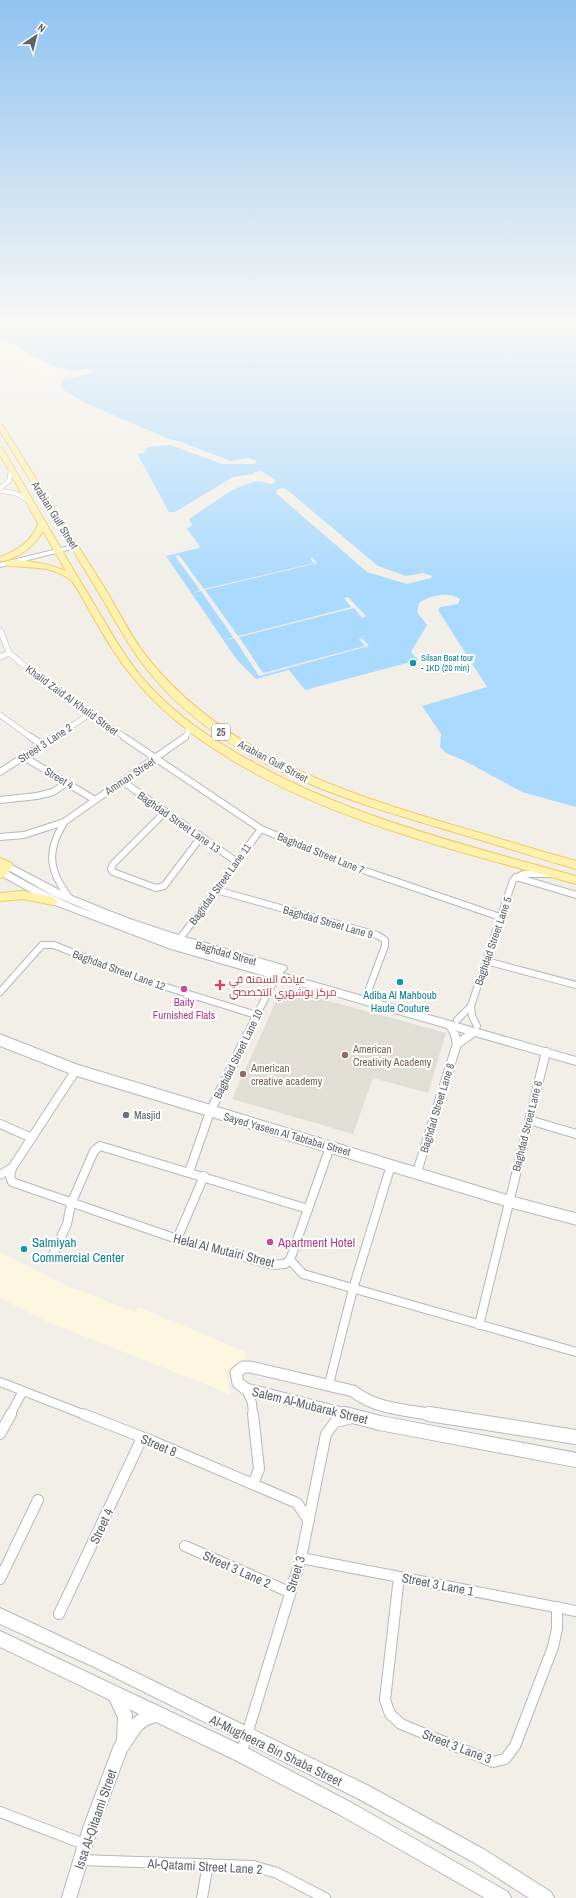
<svg xmlns="http://www.w3.org/2000/svg" width="576" height="1898" font-family="'Archivo Narrow',Cairo,sans-serif">
  <style>
    .commercial { fill: #fef7e0 }
    .education { fill: #e1ded6 }
    .sand { fill: #fbf3d9 }
    .water { fill: #aadaff; fill-rule: evenodd }
    .pier { fill: #f1efe8 }
    .lines { fill: none; stroke-linecap: round; stroke-linejoin: round }
    .minor-far4-casing { stroke: #b5b8bc; stroke-width: 5 }
    .minor-far3-casing { stroke: #b5b8bc; stroke-width: 6 }
    .minor-far2-casing { stroke: #b5b8bc; stroke-width: 8 }
    .minor-far1-casing { stroke: #b5b8bc; stroke-width: 10 }
    .minor-casing { stroke: #b5b8bc; stroke-width: 12 }
    .tertiary-far1-casing { stroke: #b5b8bc; stroke-width: 13 }
    .tertiary-casing { stroke: #b5b8bc; stroke-width: 16 }
    .secondary-casing { stroke: #b6babf; stroke-width: 2 }
    .primary-casing { stroke: #f2c960; stroke-width: 2 }
    .minor-far4 { stroke: #fff; stroke-width: 4 }
    .minor-far3 { stroke: #fff; stroke-width: 5 }
    .minor-far2 { stroke: #fff; stroke-width: 6 }
    .minor-far1 { stroke: #fff; stroke-width: 8 }
    .minor { stroke: #fff; stroke-width: 10 }
    .tertiary-far1 { stroke: #fff; stroke-width: 11 }
    .tertiary { stroke: #fff; stroke-width: 14 }
    .secondary { fill: #fff; fill-rule: evenodd }
    .primary { fill: #fff2af; fill-rule: evenodd }
    .culture-dot { fill: #0f9aa8; stroke: #fff; stroke-width: 1.5 }
    .health-dot { fill: #e0444e; stroke: #fff; stroke-width: 1.5 }
    .hotel-dot { fill: #d1479c; stroke: #fff; stroke-width: 1.5 }
    .education-dot { fill: #8d6e63; stroke: #fff; stroke-width: 1.5 }
    .worship-dot { fill: #6b7280; stroke: #fff; stroke-width: 1.5 }
    .labels { text-anchor: middle; stroke-width: 4; stroke-linejoin: round; paint-order: stroke }
    .far-culture-label { font-size: 9px; fill: #0d838f; stroke: #fff; text-anchor: start }
    .shield { fill: #fff; stroke: #8f9295; stroke-width: 1 }
    .shield-label { font-size: 10px; font-weight: bold; fill: #5f6368 }
    .street-label { font-size: 11px; fill: #5f6368; stroke: #fff }
    .health-label { font-size: 11px; fill: #be3a42; stroke: #fff; text-anchor: start }
    .culture-label { font-size: 11px; fill: #0d838f; stroke: #fff }
    .hotel-label { font-size: 11px; fill: #b23c85; stroke: #fff }
    .education-label { font-size: 11px; fill: #785e54; stroke: #fff; text-anchor: start }
    .worship-label { font-size: 11px; fill: #5b616d; stroke: #fff; text-anchor: start }
    .near-culture-label { font-size: 13px; fill: #0d838f; stroke: #fff; text-anchor: start }
    .near-hotel-label { font-size: 13px; fill: #b23c85; stroke: #fff; text-anchor: start }
    .near-street-label { font-size: 13px; fill: #5f6368; stroke: #fff }
  </style>
  <rect width="100%" height="100%" fill="#f1efe8"/>
  <!-- commercial -->
  <path class="commercial" d="M0,1252L65,1285L135,1312L138,1307L246,1352L245,1359L229,1368L227,1373L230,1394L46,1321L0,1298Z"/>
  <!-- education -->
  <path class="education" d="M282,988L446,1033L428,1093L373,1078L353,1134L232,1099Z"/>
  <!-- sand -->
  <path class="sand" d="M0,335L29,353L72,371L34,382L42,376L28,374L22,365L27,362L0,357Z"/>
  <!-- water -->
  <path class="water" d="M0,321H576V807L522,792L465,761L446,753L440,747L441,734L422,706L487,687L438,610L440,607L458,604L460,599C450,591 429,595 419,603L417,612L427,625L411,652L418,660L305,690L289,670L256,679L237,660L166,556L199,548L200,546L187,529L192,525L189,519L229,492L244,485L257,481L273,484L275,482V479L261,471L255,472L253,474L233,477L175,512H169L139,457L138,454L144,453L148,447L170,445L222,464H255L257,461L249,458L230,461L182,442L169,439L85,403L62,389L61,380L88,374L92,372V370C84,367 77,372 70,371C45,365 21,349 0,335ZM282,488L286,489L378,566L406,576L423,573L432,576L431,578L407,584L367,572L277,494L276,490Z"/>
  <!-- pier -->
  <path class="pier" d="M179,555L204,589L314,563L310,558H313L317,563L205,590L238,636L351,607L344,598L348,597L366,616L362,618L354,608L239,637L263,673L365,646L359,639L362,638L369,646L259,676L234,638L224,640L233,637L201,591L192,593L200,590L175,556Z"/>
  <g class="lines">
    <defs>
      <g id="minor-far4">
        <path d="M0,488L9,481L11,469"/>
        <path d="M0,491L15,493L29,501"/>
      </g>
      <g id="minor-far3">
        <path d="M0,630L9,653L39,678L126,738"/>
        <path d="M0,657L9,653"/>
        <path d="M0,715L32,738"/>
        <path d="M53,738L90,714"/>
        <path d="M184,738L188,733V725"/>
      </g>
      <g id="minor-far2">
        <path d="M31,737L42,745"/>
        <path d="M124,737L261,829L354,867L500,917"/>
        <path d="M24,757L95,800"/>
        <path d="M0,772L54,737"/>
        <path d="M122,781L237,862"/>
        <path d="M0,800L37,796L53,792L66,783"/>
        <path d="M165,812L113,864L111,869L113,872L156,888L164,886L201,837"/>
        <path d="M64,823C45,853 50,873 71,900"/>
        <path d="M0,837L24,835L64,822L185,737"/>
        <path d="M516,877L576,895"/>
        <path d="M216,890L377,935L385,940V946L367,994"/>
        <path d="M179,940L261,829"/>
        <path d="M486,961L576,985"/>
        <path d="M0,992L42,945H54L134,977L256,1015"/>
        <path d="M457,1020L471,1006"/>
        <path d="M448,1024L455,1036"/>
        <path d="M477,1026L472,1016L471,1006L513,880L523,874H549"/>
        <path d="M246,1036L277,975"/>
        <path d="M468,1036L476,1032"/>
      </g>
      <g id="minor-far1">
        <path d="M457,1044L470,1035"/>
        <path d="M76,1070L12,1168L10,1176L12,1182L177,1239L273,1265L285,1264L290,1260"/>
        <path d="M529,1120L576,1134"/>
        <path d="M0,1124L32,1138"/>
        <path d="M189,1172L210,1112L247,1035"/>
        <path d="M417,1172L457,1044L455,1035"/>
        <path d="M0,1175L12,1168"/>
        <path d="M177,1239L204,1176"/>
        <path d="M52,1257L67,1224L71,1204L94,1151L100,1146L308,1209"/>
        <path d="M290,1260L303,1274L576,1352"/>
        <path d="M290,1260L330,1147"/>
        <path d="M479,1325L546,1052"/>
        <path d="M0,1382L85,1415"/>
        <path d="M329,1384L353,1289L391,1165"/>
        <path d="M246,1389L252,1403L253,1415"/>
        <path d="M10,1415L23,1391"/>
      </g>
      <g id="minor">
        <path d="M83,1414L152,1441L297,1503L309,1521"/>
        <path d="M0,1434L11,1414"/>
        <path d="M253,1484L259,1469L253,1414"/>
        <path d="M185,1546L289,1592"/>
        <path d="M301,1558L576,1611"/>
        <path d="M399,1577L385,1700L390,1714L401,1724L493,1762L505,1759L515,1746L553,1647L557,1629V1607"/>
        <path d="M0,1579L38,1500"/>
        <path d="M59,1614L142,1438"/>
        <path d="M241,1754L301,1558L326,1434L335,1422L349,1419"/>
        <path d="M0,1812L84,1844"/>
        <path d="M80,1860L253,1866L277,1873L325,1898"/>
        <path d="M202,1898L208,1864"/>
      </g>
      <g id="tertiary-far1">
        <path d="M0,1040L76,1070L508,1201L576,1219"/>
        <path d="M349,1415L246,1389L238,1383L236,1373L243,1367H250L353,1391C375,1409 407,1410 434,1415"/>
      </g>
      <g id="tertiary">
        <path d="M345,1414L380,1423L576,1460"/>
        <path d="M429,1414L576,1437"/>
        <path d="M115,1695L125,1716L124,1740"/>
        <path d="M69,1898L90,1829L120,1749L136,1725L144,1719L157,1714"/>
      </g>
      <g id="secondary">
        <path d="M74,545L77,547L76,548L0,567V563Z"/>
        <path d="M8,863L67,894L127,918L178,935L286,966L287,969L282,973L576,1057V1065L171,949L50,903L0,875V869L5,870C34,886 62,902 94,913L52,895L5,868L3,866L5,864Z"/>
        <path d="M0,1608L102,1656L369,1786L485,1850L551,1892L554,1898H529L473,1862L357,1798L92,1666L0,1624Z"/>
        <path d="M0,1631L247,1748L352,1803L508,1892L511,1898H485L340,1815L235,1760L0,1647Z"/>
      </g>
      <g id="primary">
        <path d="M0,424L3,426C37,480 70,534 104,587C118,610 133,641 150,661C226,753 338,791 449,824C491,836 533,849 576,861V869C532,856 488,842 444,829C334,797 214,759 142,663C124,639 111,612 96,588C64,536 32,483 0,431Z"/>
        <path d="M0,447L3,449C32,499 61,550 91,599C108,627 123,656 145,681C169,708 199,731 230,749C336,814 458,843 576,876V884C450,848 314,818 204,742C168,717 137,687 113,650C102,633 92,615 82,597C79,592 75,584 71,580C49,564 29,569 5,565L4,563C14,555 55,566 66,571L43,531C35,546 17,560 0,561V557C18,550 32,542 38,523L0,455Z"/>
        <path d="M0,858L12,863L13,866L4,877L0,878Z"/>
        <path d="M23,891L53,897L58,901L53,905L23,899L0,901V893Z"/>
      </g>
    </defs>
    <!-- minor-far4 casing -->
    <use href="#minor-far4" class="minor-far4-casing"/>
    <!-- minor-far3 casing -->
    <use href="#minor-far3" class="minor-far3-casing"/>
    <!-- minor-far2 casing -->
    <use href="#minor-far2" class="minor-far2-casing"/>
    <!-- minor-far1 casing -->
    <use href="#minor-far1" class="minor-far1-casing"/>
    <!-- minor casing -->
    <use href="#minor" class="minor-casing"/>
    <!-- tertiary-far1 casing -->
    <use href="#tertiary-far1" class="tertiary-far1-casing"/>
    <!-- tertiary casing -->
    <use href="#tertiary" class="tertiary-casing"/>
    <!-- secondary casing -->
    <use href="#secondary" class="secondary-casing"/>
    <!-- primary casing -->
    <use href="#primary" class="primary-casing"/>
    <!-- minor-far4 -->
    <use href="#minor-far4" class="minor-far4"/>
    <!-- minor-far3 -->
    <use href="#minor-far3" class="minor-far3"/>
    <!-- minor-far2 -->
    <use href="#minor-far2" class="minor-far2"/>
    <!-- minor-far1 -->
    <use href="#minor-far1" class="minor-far1"/>
    <!-- minor -->
    <use href="#minor" class="minor"/>
    <!-- tertiary-far1 -->
    <use href="#tertiary-far1" class="tertiary-far1"/>
    <!-- tertiary -->
    <use href="#tertiary" class="tertiary"/>
    <!-- secondary -->
    <use href="#secondary" class="secondary"/>
    <!-- primary -->
    <use href="#primary" class="primary"/>
  </g>
  <!-- sky -->
  <linearGradient id="sky" x2="0" y2="1"><stop stop-color="#8fc3f1"/><stop offset="0.55" stop-color="#f9f8f5"/><stop offset="1" stop-color="#f9f8f5" stop-opacity="0"/></linearGradient>
  <rect width="576" height="586" fill="url(#sky)"/>
  <!-- markers -->
  <g class="culture-dot">
    <circle cx="413" cy="663" r="4"/>
    <circle cx="400" cy="982" r="4"/>
    <circle cx="24" cy="1249" r="4"/>
  </g>
  <path class="health-dot" d="M218 979h4v4h4v4h-4v4h-4v-4h-4v-4h4z"/>
  <g class="hotel-dot">
    <circle cx="184" cy="989" r="4"/>
    <circle cx="270" cy="1242" r="4"/>
  </g>
  <g class="education-dot">
    <circle cx="345" cy="1055" r="4"/>
    <circle cx="243" cy="1074" r="4"/>
  </g>
  <circle class="worship-dot" cx="126" cy="1115" r="4"/>
  <g class="labels">
    <!-- far-culture labels -->
    <g class="far-culture-label">
      <text x="421" y="661">Silsan Boat tour<tspan x="421" dy="10">- 1KD (20 min)</tspan></text>
    </g>
    <!-- shield labels -->
    <rect class="shield" x="212" y="724" width="18" height="16" rx="3"/>
    <g class="shield-label">
      <text x="221" y="736">25</text>
    </g>
    <!-- street labels -->
    <g class="street-label">
      <text transform="translate(55 515) rotate(58)" y="4">Arabian Gulf Street</text>
      <text transform="translate(72 700) rotate(36)" y="4">Khalid Zaid Al Khalid Street</text>
      <text transform="translate(45 743) rotate(-33)" y="4">Street 3 Lane 2</text>
      <text transform="translate(273 761) rotate(28)" y="4">Arabian Gulf Street</text>
      <text transform="translate(130 776) rotate(-34)" y="4">Amman Street</text>
      <text transform="translate(59 778) rotate(31)" y="4">Street 4</text>
      <text transform="translate(179 822) rotate(35)" y="4">Baghdad Street Lane 13</text>
      <text transform="translate(321 853) rotate(22)" y="4">Baghdad Street Lane 7</text>
      <text transform="translate(220 884) rotate(-54)" y="4">Baghdad Street Lane 11</text>
      <text transform="translate(328 922) rotate(16)" y="4">Baghdad Street Lane 9</text>
      <text transform="translate(493 941) rotate(-71)" y="4">Baghdad Street Lane 5</text>
      <text transform="translate(226 953) rotate(16)" y="4">Baghdad Street</text>
      <text transform="translate(119 970) rotate(20)" y="4">Baghdad Street Lane 12</text>
      <text transform="translate(238 1054) rotate(-64)" y="4">Baghdad Street Lane 10</text>
      <text transform="translate(437 1108) rotate(-73)" y="4">Baghdad Street Lane 8</text>
      <text transform="translate(527 1126) rotate(-76)" y="4">Baghdad Street Lane 6</text>
      <text transform="translate(287 1134) rotate(16)" y="4">Sayed Yaseen Al Tabtabai Street</text>
    </g>
    <!-- health labels -->
    <g class="health-label">
      <text x="229" y="983">عيادة السمنة في<tspan x="229" dy="13">مركز بوشهري التخصصي</tspan></text>
    </g>
    <!-- culture labels -->
    <g class="culture-label">
      <text x="400" y="999">Adiba Al Mahboub<tspan x="400" dy="13">Haute Couture</tspan></text>
    </g>
    <!-- hotel labels -->
    <g class="hotel-label">
      <text x="184" y="1006">Baity<tspan x="184" dy="13">Furnished Flats</tspan></text>
    </g>
    <!-- education labels -->
    <g class="education-label">
      <text x="353" y="1053">American<tspan x="353" dy="13">Creativity Academy</tspan></text>
      <text x="251" y="1072">American<tspan x="251" dy="13">creative academy</tspan></text>
    </g>
    <!-- worship labels -->
    <g class="worship-label">
      <text x="134" y="1119">Masjid</text>
    </g>
    <!-- near-culture labels -->
    <g class="near-culture-label">
      <text x="32" y="1247">Salmiyah<tspan x="32" dy="15">Commercial Center</tspan></text>
    </g>
    <!-- near-hotel labels -->
    <g class="near-hotel-label">
      <text x="278" y="1247">Apartment Hotel</text>
    </g>
    <!-- near-street labels -->
    <g class="near-street-label">
      <text transform="translate(224 1250) rotate(14)" y="5">Helal Al Mutairi Street</text>
      <text transform="translate(310 1405) rotate(14)" y="5">Salem Al-Mubarak Street</text>
      <text transform="translate(159 1445) rotate(23)" y="5">Street 8</text>
      <text transform="translate(101 1526) rotate(-65)" y="5">Street 4</text>
      <text transform="translate(237 1569) rotate(24)" y="5">Street 3 Lane 2</text>
      <text transform="translate(295 1574) rotate(-73)" y="5">Street 3</text>
      <text transform="translate(438 1584) rotate(11)" y="5">Street 3 Lane 1</text>
      <text transform="translate(457 1746) rotate(21)" y="5">Street 3 Lane 3</text>
      <text transform="translate(276 1750) rotate(26)" y="5">Al-Mugheera Bin Shaba Street</text>
      <text transform="translate(95 1819) rotate(-71)" y="5">Issa Al-Qitaami Street</text>
      <text transform="translate(205 1866) rotate(3)" y="5">Al-Qatami Street Lane 2</text>
    </g>
  </g>
  <!-- north arrow -->
  <g transform="translate(36 36) rotate(35)" stroke="#ffffff" stroke-width="3" paint-order="stroke">
  <path d="M0-3L7 15L0 10L-7 15Z" fill="#5f6368"/>
  <text y="-6" font-size="11" font-weight="bold" text-anchor="middle" fill="#5f6368">N</text>
  </g>
</svg>
